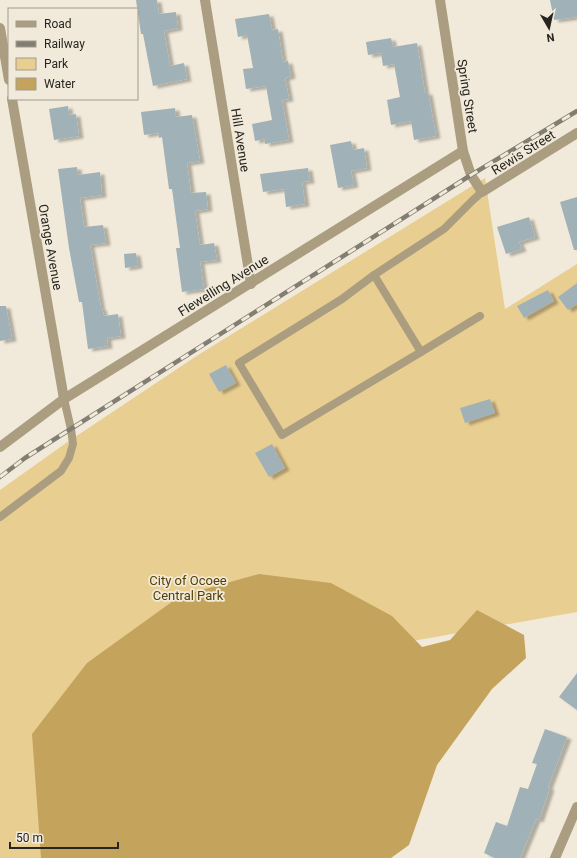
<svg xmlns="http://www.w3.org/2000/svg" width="577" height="858" font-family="Roboto,sans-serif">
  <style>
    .green { fill: #e9ce91 }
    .water { fill: #c4a45c }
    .building { fill: #a0b2b8; filter: url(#shadow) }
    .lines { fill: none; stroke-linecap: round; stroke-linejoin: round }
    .service { stroke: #ab9e80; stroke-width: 8 }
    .minor { stroke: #ab9e80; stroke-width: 10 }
    .tertiary { stroke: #ab9e80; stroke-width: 10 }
    .rail-casing { stroke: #827e73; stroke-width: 4.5 }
    .rail { stroke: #f1eada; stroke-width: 3; stroke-dasharray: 9; stroke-linecap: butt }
    .labels { text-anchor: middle; stroke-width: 3.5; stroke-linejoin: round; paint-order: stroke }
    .street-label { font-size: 13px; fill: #27251f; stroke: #f1eada }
    .park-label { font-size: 13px; fill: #553f02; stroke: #f1eada }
  </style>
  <defs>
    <filter id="shadow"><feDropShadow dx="4.5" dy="2.5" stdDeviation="1" flood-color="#0004"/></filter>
  </defs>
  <rect width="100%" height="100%" fill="#f1eada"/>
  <!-- green -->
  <path class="green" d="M485,178L505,309L577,264V612L373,648L193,858H0V490L66,443L198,355Z"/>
  <!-- water -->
  <path class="water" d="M259,574L331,583L392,616L422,647L450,640L477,610L524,635L526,658L492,689L437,765L409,845L391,858H41L32,734L87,663L180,596Z"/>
  <!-- building -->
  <g class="building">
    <path d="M136,0H157L159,14L176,12L178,28L164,31L170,66L184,63L187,79L153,86L143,34H141Z"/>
    <path d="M550,0H577V17L554,20Z"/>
    <path d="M269,14L272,30L278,29L283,62L288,61L291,76L285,78L289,99L282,100L289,140L265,144V139L255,141L252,124L272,120L266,86L246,89L243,69L253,68L247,35L238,37L235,19Z"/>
    <path d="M391,38L393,47L417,43L425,93L428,92L436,136L414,140L411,121L391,125L387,100L400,97L394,64L383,66L381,53L368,55L366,42Z"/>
    <path d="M68,106L69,115L76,114L79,136L54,140L49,109Z"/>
    <path d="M175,108L176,117L192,115L200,161L187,163L191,193L206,192L208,209L195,211L200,245L214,243L217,260L200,262L204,289L182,292L176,248H180L172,189H169L162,137L159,138V133L144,135L141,112Z"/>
    <path d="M351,141L353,150L364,148L367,168L351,171L354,185L338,188L330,145Z"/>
    <path d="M77,167L78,175L100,172L102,195L80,198L84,227L103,225L106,243L90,245L101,308H102L104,316L118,314L121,336L107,338L108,346L88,349L82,302H79L69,248L58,169Z"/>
    <path d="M308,168L310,181L302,182L305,204L286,207L284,189L263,192L260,174Z"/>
    <path d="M577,197V250H574L560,202Z"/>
    <path d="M529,217L535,237L519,242L522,249L506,254L497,227Z"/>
    <path d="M136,253L138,266L125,268L124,254Z"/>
    <path d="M577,283V304L568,310L558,297Z"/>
    <path d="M548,290L554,301L524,318L517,306Z"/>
    <path d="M0,306H6L12,339L0,341Z"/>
    <path d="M226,365L236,383L219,392L209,374Z"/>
    <path d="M490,399L495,413L465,423L460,408Z"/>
    <path d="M272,444L285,468L269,477L255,453Z"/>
    <path d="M577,673V710L559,697Z"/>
    <path d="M545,729L567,737L548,787L550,788L539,820L536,819L520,858H495L484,853L496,822L507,826L520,787L528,789L537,764L532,763Z"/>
  </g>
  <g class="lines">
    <!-- service -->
    <g class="service">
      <path d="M374,275L421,352"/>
      <path d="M480,316L421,352L282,435L239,363L342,299L374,275L444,229L473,200L482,192"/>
      <path d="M0,517L61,471L69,458L73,444L71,429L64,399"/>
    </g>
    <!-- minor -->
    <g class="minor">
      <path d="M205,0L251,284"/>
      <path d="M0,28L9,80"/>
      <path d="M12,99L64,399"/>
      <path d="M463,151L471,175L482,192L577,133"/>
      <path d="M555,858L577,807"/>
    </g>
    <!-- tertiary -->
    <path class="tertiary" d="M0,447L64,399L463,151L440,0"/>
    <defs>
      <path id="rail" d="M0,477L25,458L471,175L577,111"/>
    </defs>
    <!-- rail casing -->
    <use href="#rail" class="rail-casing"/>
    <!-- rail -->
    <use href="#rail" class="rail"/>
  </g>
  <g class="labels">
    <!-- street labels -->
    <g class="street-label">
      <text transform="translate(468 96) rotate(81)" y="5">Spring Street</text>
      <text transform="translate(241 140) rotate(81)" y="5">Hill Avenue</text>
      <text transform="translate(523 152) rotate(-32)" y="5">Rewis Street</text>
      <text transform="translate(51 247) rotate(80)" y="5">Orange Avenue</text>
      <text transform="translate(223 285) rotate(-32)" y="5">Flewelling Avenue</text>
    </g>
    <!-- park labels -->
    <g class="park-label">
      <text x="188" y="585">City of Ocoee<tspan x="188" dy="15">Central Park</tspan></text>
    </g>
  </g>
  <!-- legend -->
  <rect x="8" y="8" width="130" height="92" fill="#f1eada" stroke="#a09b8f"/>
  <rect x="16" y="21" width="20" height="6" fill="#ab9e80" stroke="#a09b8f"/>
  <text x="44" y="28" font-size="12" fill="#27251f">Road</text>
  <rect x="16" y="41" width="20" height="6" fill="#827e73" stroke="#a09b8f"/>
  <text x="44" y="48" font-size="12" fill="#27251f">Railway</text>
  <rect x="16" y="58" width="20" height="12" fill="#e9ce91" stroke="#a09b8f"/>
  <text x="44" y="68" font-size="12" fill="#27251f">Park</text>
  <rect x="16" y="78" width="20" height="12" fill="#c4a45c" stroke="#a09b8f"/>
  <text x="44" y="88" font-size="12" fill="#27251f">Water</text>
  <!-- north arrow -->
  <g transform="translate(549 28) rotate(171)" stroke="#f1eada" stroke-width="3" paint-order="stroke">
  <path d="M0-3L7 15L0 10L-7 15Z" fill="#27251f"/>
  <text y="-6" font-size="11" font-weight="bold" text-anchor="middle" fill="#27251f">N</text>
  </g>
  <!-- scale -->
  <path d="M10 842v6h108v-6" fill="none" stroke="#27251f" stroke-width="2"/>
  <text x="16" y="842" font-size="12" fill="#27251f" stroke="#f1eada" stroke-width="3" paint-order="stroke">50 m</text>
</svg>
